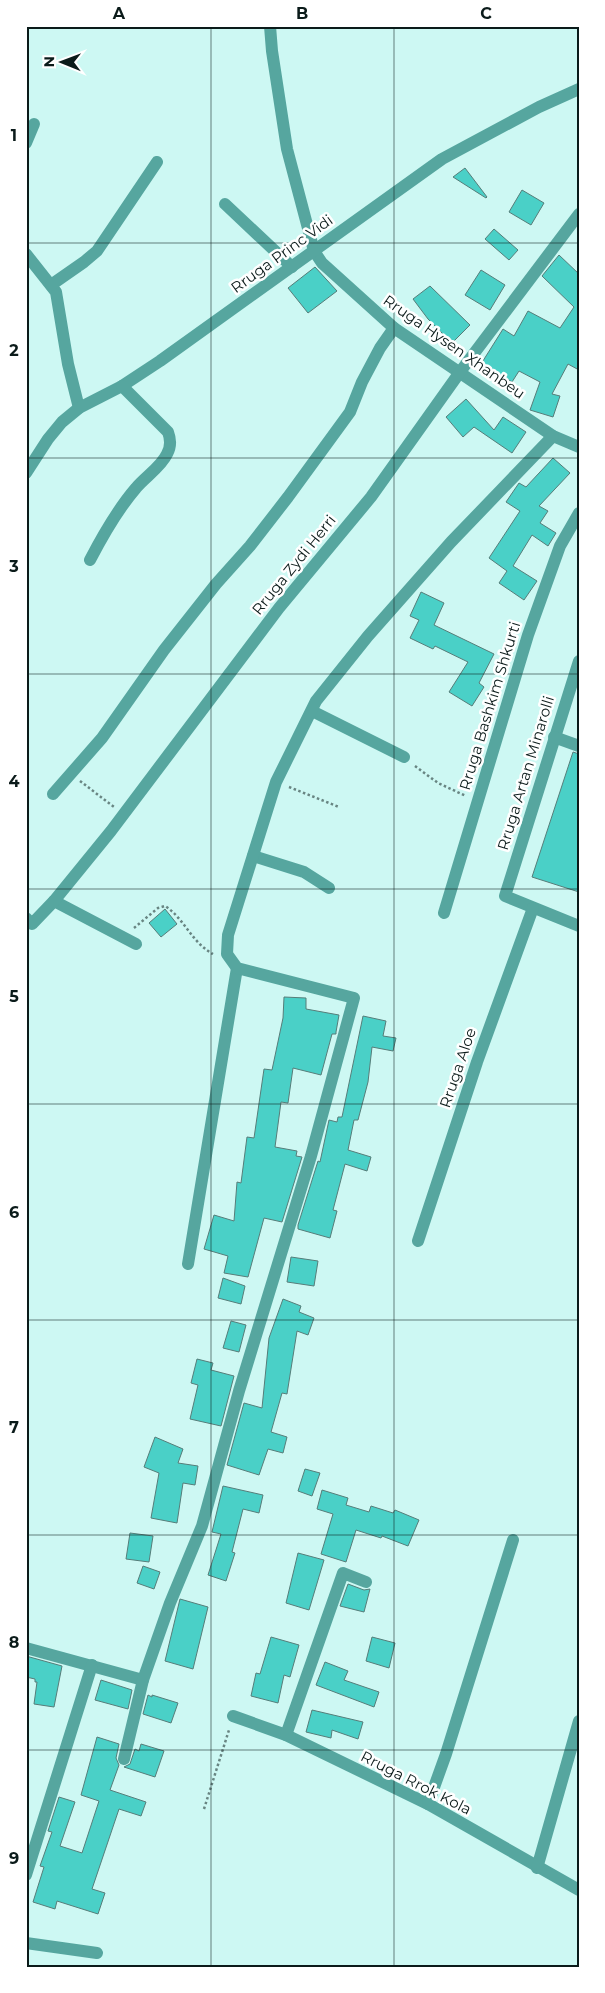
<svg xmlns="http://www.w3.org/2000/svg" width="605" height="1993" font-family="Montserrat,sans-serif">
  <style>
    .building { fill: #4ad0c7; stroke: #567d79 }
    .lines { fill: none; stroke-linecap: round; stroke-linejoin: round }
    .path { stroke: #688582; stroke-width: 2.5; stroke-dasharray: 2.5 2.5; stroke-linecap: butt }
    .minor { stroke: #56a69f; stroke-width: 12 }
    .grid { fill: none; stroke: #0b1b1a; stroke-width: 1; stroke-opacity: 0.55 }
    .labels { text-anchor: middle; stroke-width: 5; stroke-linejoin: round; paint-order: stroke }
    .street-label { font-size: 15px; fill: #0b1b1a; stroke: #fff }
    .neatline { fill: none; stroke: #0b1b1a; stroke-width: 2 }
    .grid-label { font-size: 16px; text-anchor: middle; font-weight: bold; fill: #0b1b1a }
  </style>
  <rect width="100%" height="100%" fill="#cdf8f3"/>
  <!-- building -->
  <g class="building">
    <path d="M465,168L487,197L486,198L453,177Z"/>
    <path d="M522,190L544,203L531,225L509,212Z"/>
    <path d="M494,229L518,250L509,260L485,239Z"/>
    <path d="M559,255L579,274V370L568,364L552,394L560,396L553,417L530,410L540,382L519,371L512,382L481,364L503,329L514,336L528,311L560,328L574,307L542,276Z"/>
    <path d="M315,267L337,291L308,313L288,288Z"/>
    <path d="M481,270L505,285L490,310L465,295Z"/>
    <path d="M430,286L470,325L452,343L428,319L413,299Z"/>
    <path d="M466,399L494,430L503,417L526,432L512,453L474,427L463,437L446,417Z"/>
    <path d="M553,458L570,473L539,506L548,511L540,523L556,533L548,546L532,535L513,566L537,581L524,600L499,583L507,571L489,558L520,511L506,502L519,483L526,487Z"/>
    <path d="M421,592L444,603L434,625L494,654L479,683L484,687L472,706L449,692L468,662L435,646L433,649L410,638L419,620L410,616Z"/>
    <path d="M573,752L579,754V892L532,877Z"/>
    <path d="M165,909L177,924L161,937L149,923Z"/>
    <path d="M284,997L306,998V1009L339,1015L336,1032V1034H332L321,1075L293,1068L288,1103L281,1102L275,1147L297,1151L296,1156L302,1157L282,1222L264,1218L248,1277L224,1273L228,1256L204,1249L214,1215L234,1221L237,1182L241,1183L247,1137L254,1138L264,1069L272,1070L283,1018Z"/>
    <path d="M363,1016L386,1021L383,1036L396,1038L393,1051L372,1047L368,1082L358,1120H354L348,1150L371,1157L367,1171L345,1164L333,1210L337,1211L330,1238L298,1229V1225L318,1161L320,1162L329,1120L337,1122L338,1117H342Z"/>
    <path d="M291,1257L318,1261L314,1286L287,1282Z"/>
    <path d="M223,1278L245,1286L241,1304L218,1298Z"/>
    <path d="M283,1299L301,1306L299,1312L314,1318L308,1335L297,1331L287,1394L282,1393L271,1432L287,1437L283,1453L268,1449L259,1475L227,1465L244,1403L262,1408L269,1338Z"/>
    <path d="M231,1321L246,1325L239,1352L223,1348Z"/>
    <path d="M197,1359L213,1363L211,1370L234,1376L221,1426L190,1419L198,1385L191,1383Z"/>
    <path d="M155,1437L183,1449L178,1463L198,1466L195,1485L183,1483L177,1523L151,1518L159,1473L144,1467Z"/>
    <path d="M305,1469L320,1473L312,1496L298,1491Z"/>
    <path d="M223,1486L263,1495L259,1513L243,1509L232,1552L235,1553L226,1581L208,1575L221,1534L212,1532Z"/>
    <path d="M322,1490L348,1498L346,1505L369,1512L371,1506L393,1513L395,1510L419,1520L408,1546L382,1536L381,1538L356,1530L346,1562L321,1554L333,1514L317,1509Z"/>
    <path d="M130,1533L153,1536L149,1562L126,1559Z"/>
    <path d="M298,1553L324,1560L309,1610L286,1603Z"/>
    <path d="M143,1566L160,1572L154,1589L137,1583Z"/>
    <path d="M348,1584L364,1590L370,1589L364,1612L340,1606Z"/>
    <path d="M180,1599L208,1607L193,1669L165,1661Z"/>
    <path d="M271,1637L299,1645L290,1677L284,1675L278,1703L251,1696L256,1673L260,1674Z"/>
    <path d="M372,1637L395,1643L389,1668L366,1661Z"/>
    <path d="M26,1656L62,1666L54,1707L34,1704L37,1682H35V1679L26,1677Z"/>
    <path d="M325,1662L348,1671L344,1680L379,1692L374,1707L316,1685Z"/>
    <path d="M101,1680L132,1690L128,1709L95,1700Z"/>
    <path d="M148,1695L152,1697V1695L178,1703L171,1723L143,1714Z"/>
    <path d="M312,1710L363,1722L358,1739L332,1730L331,1738L306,1732Z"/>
    <path d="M97,1737L119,1744L116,1758L119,1765L110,1790L146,1802L141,1816L119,1809L92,1889L105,1893L98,1914L57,1901L55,1909L33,1902L44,1867L40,1866L52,1832L48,1831L59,1797L75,1802L60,1846L82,1853L99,1801L81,1795Z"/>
    <path d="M141,1744L164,1751L155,1777L124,1767L130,1764L135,1749L139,1751Z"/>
  </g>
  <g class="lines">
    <!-- path -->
    <g class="path">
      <path d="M415,766L438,783L466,796"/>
      <path d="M80,781L114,807"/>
      <path d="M289,787L339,807"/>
      <path d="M134,928L158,908L165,906C185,919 191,942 213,954"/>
      <path d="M204,1809L229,1730"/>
    </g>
    <!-- minor -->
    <g class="minor">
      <path d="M270,26L272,51L287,149L314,251L322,263L394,328L553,436L579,447"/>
      <path d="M26,143L34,124"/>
      <path d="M225,204L292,267"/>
      <path d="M26,254L56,292L68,364L79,408"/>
      <path d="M51,285L84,262L97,251L157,162"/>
      <path d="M26,473L48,439L62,422L79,408L122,386L160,361L442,159L539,107L579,89"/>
      <path d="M90,560C103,535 117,510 136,488C145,477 161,467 167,454C171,447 171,440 168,432L122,386"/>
      <path d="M579,661L505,896L579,926"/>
      <path d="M312,711L404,757"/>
      <path d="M554,737L579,746"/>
      <path d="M53,794L102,738L164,650L216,584L250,546L288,497L350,412L362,382L380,348L394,328"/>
      <path d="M253,856L304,872L329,888"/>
      <path d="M54,901L136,944"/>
      <path d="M444,913L528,635L560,546L579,513"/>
      <path d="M26,918L32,924L54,901L111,831L279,608L371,497L460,372L579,214"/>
      <path d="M418,1241L477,1062L533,908"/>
      <path d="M188,1264L237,968"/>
      <path d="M26,1648L143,1680"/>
      <path d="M233,1716L286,1735L428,1804L579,1890"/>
      <path d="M286,1735L343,1573L366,1582"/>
      <path d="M124,1759L143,1680L170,1603L202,1526L239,1391L311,1156L354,998L237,968L227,954L228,935L276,782L316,701L368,636L451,542L553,436"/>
      <path d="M428,1804L446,1754L513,1540"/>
      <path d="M537,1868L579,1721"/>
      <path d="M26,1875L92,1665"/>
      <path d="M26,1943L97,1953"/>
    </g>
  </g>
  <!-- grid -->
  <path class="grid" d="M211,26V1967M394,26V1967M26,243H579M26,458H579M26,674H579M26,889H579M26,1104H579M26,1320H579M26,1535H579M26,1750H579"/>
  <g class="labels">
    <!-- street labels -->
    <g class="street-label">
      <text transform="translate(282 254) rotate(-36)" y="5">Rruga Princ Vidi</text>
      <text transform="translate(454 347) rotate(35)" y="5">Rruga Hysen Xhanbeu</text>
      <text transform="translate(294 565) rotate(-51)" y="5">Rruga Zydi Herri</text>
      <text transform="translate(490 706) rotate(-73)" y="5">Rruga Bashkim Shkurti</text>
      <text transform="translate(526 773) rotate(-73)" y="5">Rruga Artan Minarolli</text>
      <text transform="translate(458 1068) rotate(-71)" y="5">Rruga Aloe</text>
      <text transform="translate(416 1783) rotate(27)" y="5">Rruga Rrok Kola</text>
    </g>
  </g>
  <!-- border -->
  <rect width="605" height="1993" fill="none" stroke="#ffffff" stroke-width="55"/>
  <!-- north arrow -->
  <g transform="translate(62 62) rotate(271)" stroke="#ffffff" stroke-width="4" paint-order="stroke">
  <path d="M0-4L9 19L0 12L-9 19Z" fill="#0b1b1a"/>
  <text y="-8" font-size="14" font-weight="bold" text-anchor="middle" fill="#0b1b1a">N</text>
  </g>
  <rect x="28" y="28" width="550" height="1938" class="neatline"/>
  <g class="grid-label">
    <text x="119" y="19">A</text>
    <text x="302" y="19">B</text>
    <text x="486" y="19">C</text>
    <text x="14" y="141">1</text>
    <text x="14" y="356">2</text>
    <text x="14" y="572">3</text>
    <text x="14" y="787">4</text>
    <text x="14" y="1002">5</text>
    <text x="14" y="1218">6</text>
    <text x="14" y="1433">7</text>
    <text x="14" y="1648">8</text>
    <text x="14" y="1864">9</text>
  </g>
</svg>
